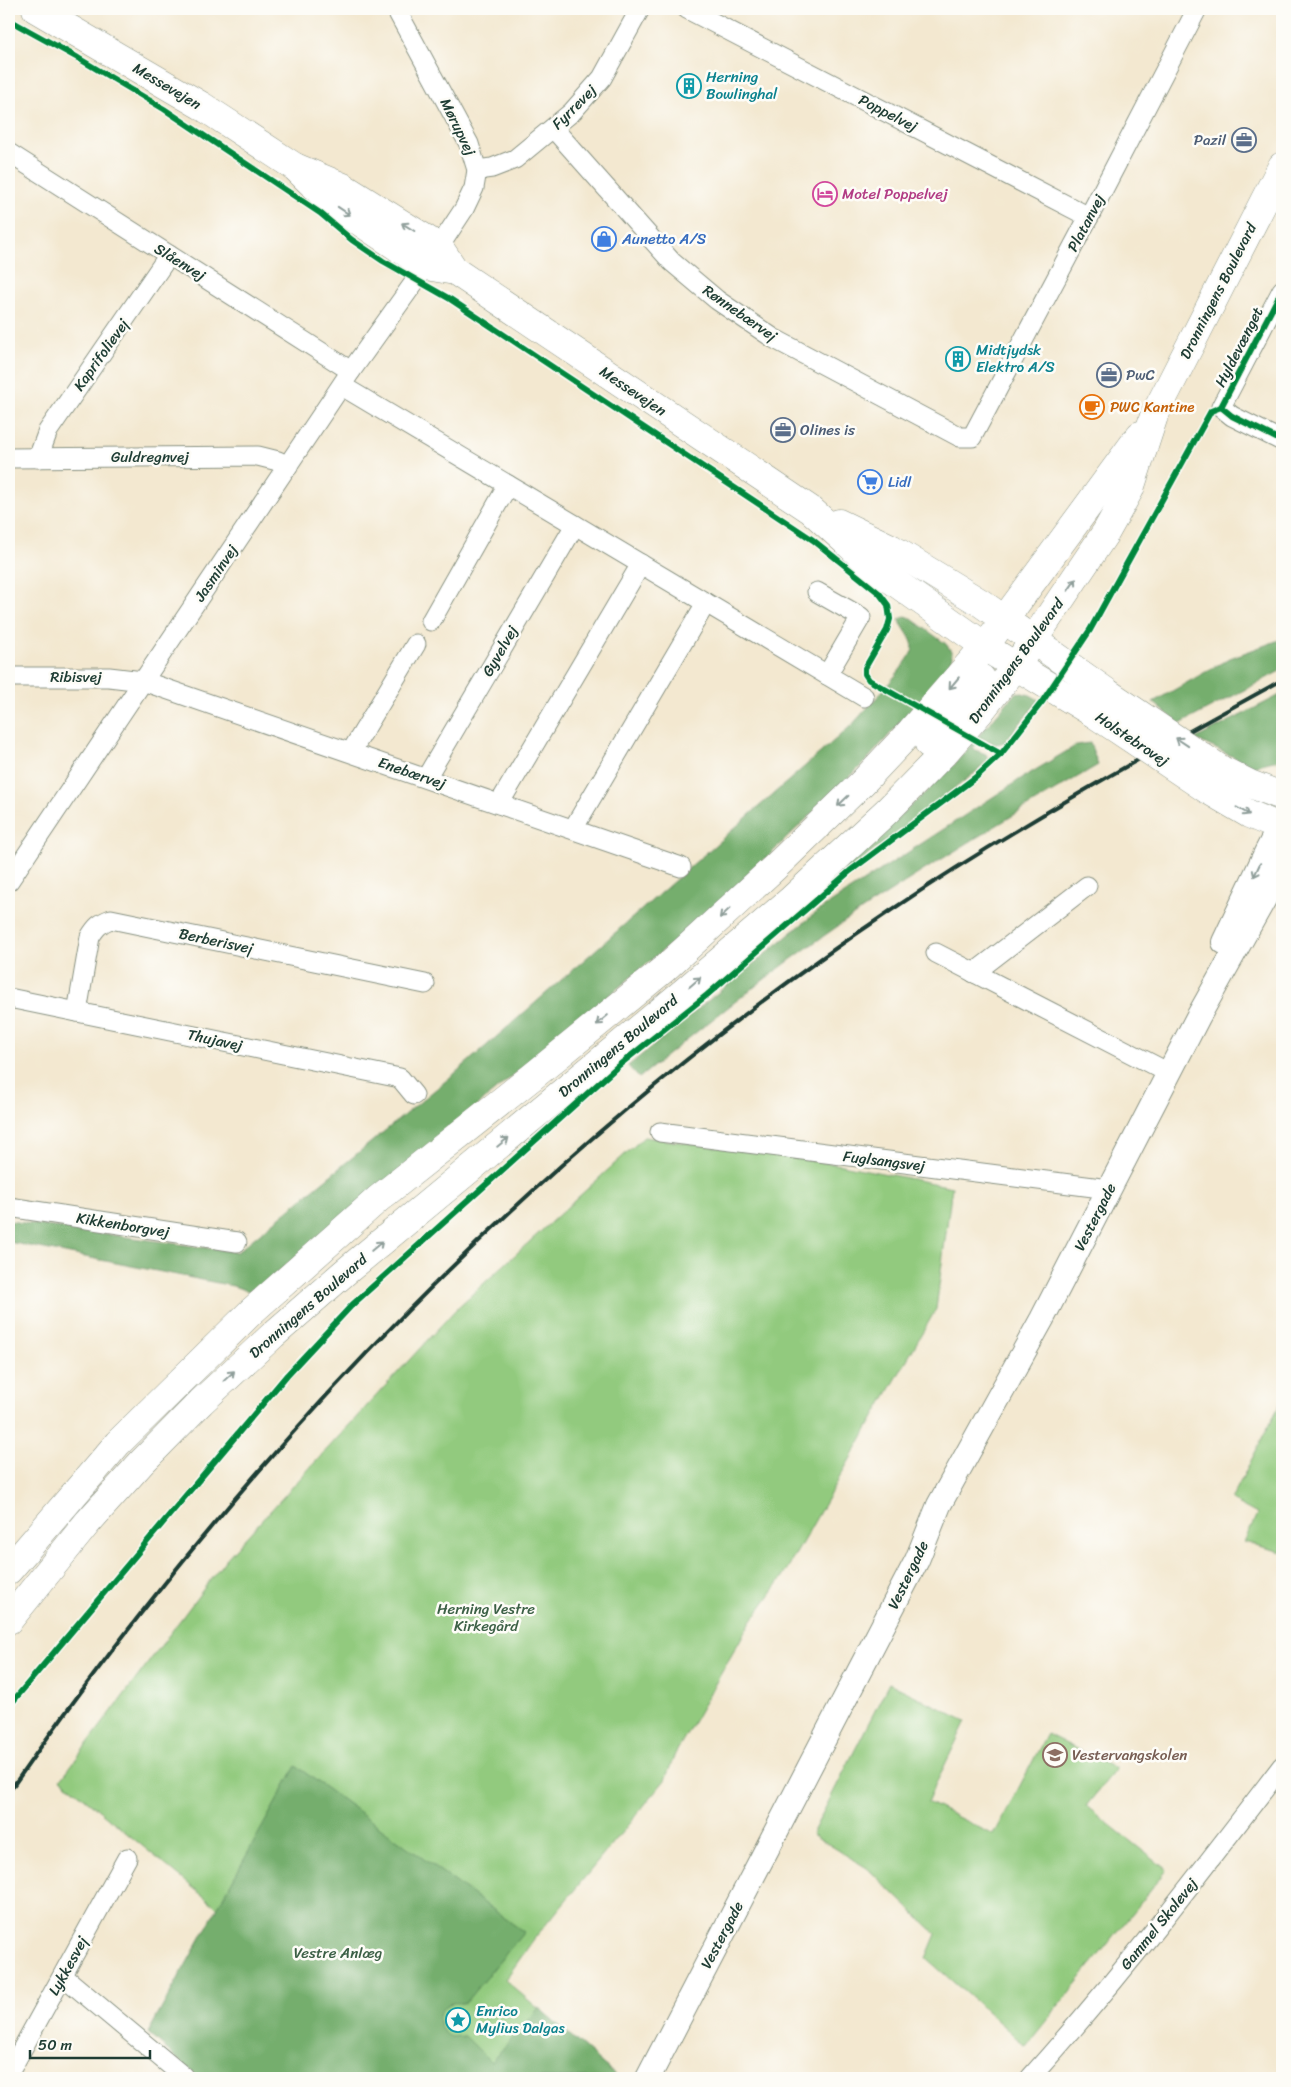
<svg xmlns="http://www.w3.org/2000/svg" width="1291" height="2087" font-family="Sriracha,sans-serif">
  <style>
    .green { fill: #92ca7e; stroke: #588459 }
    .forest { fill: #75ae6d; stroke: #4a7650 }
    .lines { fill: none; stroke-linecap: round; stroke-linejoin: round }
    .minor-casing { stroke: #899282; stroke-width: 21 }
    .tertiary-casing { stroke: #899282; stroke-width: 26 }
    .secondary-casing { stroke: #899282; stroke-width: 29 }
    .minor { stroke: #fff; stroke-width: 19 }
    .tertiary { stroke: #fff; stroke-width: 24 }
    .secondary { stroke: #fff; stroke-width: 28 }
    .rail { stroke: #1f3d34; stroke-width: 4 }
    .secondary-bridge-casing { stroke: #899282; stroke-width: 29; stroke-linecap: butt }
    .secondary-bridge { stroke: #fff; stroke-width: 28 }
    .cycleway-casing { stroke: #fdfcf7; stroke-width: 9 }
    .cycleway { stroke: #00873e; stroke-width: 6 }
    .oneway { stroke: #8f9e9a }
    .labels { text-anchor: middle; stroke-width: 5; stroke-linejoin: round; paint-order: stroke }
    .culture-label { font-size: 15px; fill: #0d838f; stroke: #fdfcf7; text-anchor: start }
    .street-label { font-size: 15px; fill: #1f3d34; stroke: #fdfcf7 }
    .service-label { font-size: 15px; fill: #4e5e75; stroke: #fdfcf7; text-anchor: start }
    .hotel-label { font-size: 15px; fill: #b23c85; stroke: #fdfcf7; text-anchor: start }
    .shop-label { font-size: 15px; fill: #366cbe; stroke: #fdfcf7; text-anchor: start }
    .food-label { font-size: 15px; fill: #c56008; stroke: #fdfcf7; text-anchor: start }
    .park-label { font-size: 15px; fill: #3c6046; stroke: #fdfcf7 }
    .education-label { font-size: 15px; fill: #785e54; stroke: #fdfcf7; text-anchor: start }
  </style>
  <rect width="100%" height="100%" fill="#fdfcf7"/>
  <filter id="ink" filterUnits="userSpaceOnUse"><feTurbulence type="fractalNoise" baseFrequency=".02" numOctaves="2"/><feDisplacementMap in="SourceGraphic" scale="10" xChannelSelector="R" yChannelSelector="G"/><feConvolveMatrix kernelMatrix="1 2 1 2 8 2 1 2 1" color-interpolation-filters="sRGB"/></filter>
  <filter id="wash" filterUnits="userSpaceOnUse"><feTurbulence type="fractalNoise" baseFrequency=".0096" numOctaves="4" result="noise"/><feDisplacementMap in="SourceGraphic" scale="20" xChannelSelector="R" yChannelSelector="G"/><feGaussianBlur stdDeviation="1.12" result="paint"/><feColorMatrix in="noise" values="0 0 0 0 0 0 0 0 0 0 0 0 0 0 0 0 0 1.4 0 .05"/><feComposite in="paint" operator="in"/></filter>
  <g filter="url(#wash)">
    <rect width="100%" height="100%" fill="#f3e8d0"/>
    <!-- green -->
    <g class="green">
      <path d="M644,1137L842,1165L952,1187L936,1309L782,1578L751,1621L675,1754L665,1780L534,1939L505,1980L619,2078H199L219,1909L61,1779L226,1559L457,1308Z"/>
      <path d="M1282,1400V1552L1244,1542L1257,1514L1231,1500Z"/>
      <path d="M889,1683L966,1721L927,1802L994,1835L1047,1734L1116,1769L1086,1806L1167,1870L1026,2046L926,1958L936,1934L867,1868L812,1834Z"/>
    </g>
    <!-- forest -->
    <g class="forest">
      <path d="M905,616L909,617L946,644L951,651L952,657L949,665L924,696L865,762L721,902L260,1287L248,1291L233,1286L9,1242V1221L237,1252L453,1075L853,724C864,711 912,661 913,648C913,639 903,628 899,620Z"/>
      <path d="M1282,639V670L1180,724L1153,702L1230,658Z"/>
      <path d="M1018,692L1030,695L1039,700L1005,742L996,744L981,738L972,749L986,754L988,759L976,772L822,891L823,886L927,791L957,761L1012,697Z"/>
      <path d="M1282,694V759L1253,766L1195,739Z"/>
      <path d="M1090,743L1098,765C1011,816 925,868 841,924C771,972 705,1025 639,1078L628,1066L818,911L1022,778L1077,745Z"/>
      <path d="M296,1766L524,1932L464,2004C440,1996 428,2026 451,2037L465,2036L491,2062L539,2008L619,2078H327L317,2076L306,2078H199L148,2033Z"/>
    </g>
  </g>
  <g filter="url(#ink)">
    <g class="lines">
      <defs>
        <g id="minor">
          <path d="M396,9L469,144L477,170L474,188L464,209L439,247"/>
          <path d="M687,9L1089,217"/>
          <path d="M553,128L672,262L717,300L773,338L960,437H972L1092,211L1197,9"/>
          <path d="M9,153L351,371"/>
          <path d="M477,170L492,168L515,159L572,112L602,78L640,9"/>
          <path d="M1282,290L1221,407L1232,416L1282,441"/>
          <path d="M342,386L864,697"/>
          <path d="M9,458L258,456L278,461L288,467"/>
          <path d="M38,458L48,431L169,255"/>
          <path d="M817,592L861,617L827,675"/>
          <path d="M431,621L508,485"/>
          <path d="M9,677H109L143,681L681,867"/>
          <path d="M351,752L416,644"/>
          <path d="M426,778L575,525"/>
          <path d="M499,804L641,564"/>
          <path d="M573,829L706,603"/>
          <path d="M9,881L351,371L426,266"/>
          <path d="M936,953L1169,1073"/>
          <path d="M974,973L1087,886"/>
          <path d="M9,998L400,1078L414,1095"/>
          <path d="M77,1012L90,937C96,927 100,923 111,919L425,984"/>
          <path d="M660,1132L1109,1189"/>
          <path d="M9,1207L237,1242"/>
          <path d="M63,1976L183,2076L182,2078"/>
          <path d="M9,2073L127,1858"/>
          <path d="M1030,2078C1119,1979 1201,1872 1282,1766"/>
        </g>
        <g id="tertiary">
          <path d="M1224,942L1266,853L1282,822"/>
          <path d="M648,2078L917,1560L939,1505L1042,1319L1198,1017L1282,867"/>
        </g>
        <g id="secondary">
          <path d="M36,9L202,106L295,167L332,203L426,266L455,271"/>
          <path d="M295,167L343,187L439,247L455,271L811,510L875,568L996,654L1093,713"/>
          <path d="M839,523L891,548L981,603L1108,693"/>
          <path d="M929,744L981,678"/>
          <path d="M1222,770L1250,784L1282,796"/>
          <path d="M1208,790L1249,814L1282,828"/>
          <path d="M9,1570L118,1443L252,1311L378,1199L532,1077L664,969L774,868L863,782L911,731L985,646L1140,435"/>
          <path d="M9,1620L88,1522L142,1462L201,1402L273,1335L344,1273L685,991L792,899L887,811L943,754L979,713L1016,666L1106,532L1130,489L1154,416L1282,166"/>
        </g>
      </defs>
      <!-- minor casing -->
      <use href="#minor" class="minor-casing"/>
      <!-- tertiary casing -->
      <use href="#tertiary" class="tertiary-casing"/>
      <!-- secondary casing -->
      <use href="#secondary" class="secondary-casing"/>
      <!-- minor -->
      <use href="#minor" class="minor"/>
      <!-- tertiary -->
      <use href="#tertiary" class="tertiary"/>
      <!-- secondary -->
      <use href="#secondary" class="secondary"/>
      <!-- rail -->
      <path class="rail" d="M9,1792C247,1449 543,1143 890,911C1016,826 1149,753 1282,680"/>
      <defs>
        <g id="secondary-bridge">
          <path d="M1108,693L1222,770"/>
          <path d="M1093,713L1208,790"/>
        </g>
      </defs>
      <!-- secondary-bridge casing -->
      <use href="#secondary-bridge" class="secondary-bridge-casing"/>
      <!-- secondary-bridge -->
      <use href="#secondary-bridge" class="secondary-bridge"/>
      <defs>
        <g id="cycleway">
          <path d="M9,20L78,58L164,109L320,213L352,240L383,261L450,299L813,540L879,593L888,605L890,619L887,630L865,668V674L869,680L1001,754"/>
          <path d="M1221,407L1282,290"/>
          <path d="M1221,407L1232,416L1282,441"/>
          <path d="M9,1706L287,1375L352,1305L618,1066L707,995L850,871L976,777L1001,754L1042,702L1090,630L1211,411L1221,407"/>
        </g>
      </defs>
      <!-- cycleway casing -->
      <use href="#cycleway" class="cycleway-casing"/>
      <!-- cycleway -->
      <use href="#cycleway" class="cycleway"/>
    </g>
    <!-- one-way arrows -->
    <defs><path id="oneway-shaft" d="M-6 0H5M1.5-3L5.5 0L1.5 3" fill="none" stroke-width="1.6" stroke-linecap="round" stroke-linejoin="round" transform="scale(1.25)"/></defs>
    <g class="oneway">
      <use href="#oneway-shaft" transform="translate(344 211) rotate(34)"/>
      <use href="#oneway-shaft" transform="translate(408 227) rotate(-148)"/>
      <use href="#oneway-shaft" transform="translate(1072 585) rotate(-55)"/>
      <use href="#oneway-shaft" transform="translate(954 683) rotate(130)"/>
      <use href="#oneway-shaft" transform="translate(1182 742) rotate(-146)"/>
      <use href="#oneway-shaft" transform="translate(843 801) rotate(136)"/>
      <use href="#oneway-shaft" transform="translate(1243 811) rotate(30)"/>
      <use href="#oneway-shaft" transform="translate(1257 870) rotate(115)"/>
      <use href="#oneway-shaft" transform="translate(725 913) rotate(137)"/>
      <use href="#oneway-shaft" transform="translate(695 982) rotate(-41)"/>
      <use href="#oneway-shaft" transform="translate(602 1020) rotate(140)"/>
      <use href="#oneway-shaft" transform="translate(503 1142) rotate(-39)"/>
      <use href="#oneway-shaft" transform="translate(377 1246) rotate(-40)"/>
      <use href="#oneway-shaft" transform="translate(229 1376) rotate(-43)"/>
    </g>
  </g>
  <!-- icons -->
  <defs>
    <symbol id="building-ring" viewBox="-11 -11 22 22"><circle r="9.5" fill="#fdfcf7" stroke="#0f9aa8" stroke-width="1.5"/><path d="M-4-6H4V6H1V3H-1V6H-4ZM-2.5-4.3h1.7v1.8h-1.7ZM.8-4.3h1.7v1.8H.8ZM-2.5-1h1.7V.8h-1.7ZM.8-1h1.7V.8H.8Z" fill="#0f9aa8"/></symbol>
    <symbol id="office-ring" viewBox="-11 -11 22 22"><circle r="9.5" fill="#fdfcf7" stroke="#5c6f8a" stroke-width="1.5"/><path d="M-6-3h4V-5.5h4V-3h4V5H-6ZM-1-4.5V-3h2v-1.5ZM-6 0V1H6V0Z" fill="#5c6f8a"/></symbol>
    <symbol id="hotel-ring" viewBox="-11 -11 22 22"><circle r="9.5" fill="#fdfcf7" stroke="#d1479c" stroke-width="1.5"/><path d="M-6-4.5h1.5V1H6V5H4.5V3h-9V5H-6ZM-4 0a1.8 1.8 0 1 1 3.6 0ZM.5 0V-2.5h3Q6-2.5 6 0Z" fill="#d1479c"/></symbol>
    <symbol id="shop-ring" viewBox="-11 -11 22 22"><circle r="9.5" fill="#fdfcf7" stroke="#3f7fe0" stroke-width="1.5"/><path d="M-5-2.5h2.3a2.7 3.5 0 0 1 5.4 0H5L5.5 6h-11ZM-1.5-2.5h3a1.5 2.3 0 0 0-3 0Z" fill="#3f7fe0"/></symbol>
    <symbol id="cafe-ring" viewBox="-11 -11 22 22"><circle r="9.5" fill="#fdfcf7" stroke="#e8710a" stroke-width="1.5"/><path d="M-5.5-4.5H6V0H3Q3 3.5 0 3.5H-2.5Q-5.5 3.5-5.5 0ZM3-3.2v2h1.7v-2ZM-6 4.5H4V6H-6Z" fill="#e8710a"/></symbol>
    <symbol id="supermarket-ring" viewBox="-11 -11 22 22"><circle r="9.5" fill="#fdfcf7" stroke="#3f7fe0" stroke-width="1.5"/><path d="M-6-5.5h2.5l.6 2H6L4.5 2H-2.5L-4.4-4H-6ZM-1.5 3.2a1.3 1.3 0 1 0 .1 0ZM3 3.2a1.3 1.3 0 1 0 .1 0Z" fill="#3f7fe0"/></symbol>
    <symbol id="school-ring" viewBox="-11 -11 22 22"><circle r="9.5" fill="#fdfcf7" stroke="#8d6e63" stroke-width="1.5"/><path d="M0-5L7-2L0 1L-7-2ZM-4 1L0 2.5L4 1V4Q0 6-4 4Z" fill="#8d6e63"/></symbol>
    <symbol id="sight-ring" viewBox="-11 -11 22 22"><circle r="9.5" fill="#fdfcf7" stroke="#0f9aa8" stroke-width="1.5"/><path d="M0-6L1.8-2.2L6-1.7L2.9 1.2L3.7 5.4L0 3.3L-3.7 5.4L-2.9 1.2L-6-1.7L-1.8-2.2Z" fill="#0f9aa8"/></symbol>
  </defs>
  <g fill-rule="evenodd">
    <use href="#building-ring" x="675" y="72" width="28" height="28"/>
    <use href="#office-ring" x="1230" y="126" width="28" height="28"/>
    <use href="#hotel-ring" x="811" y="180" width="28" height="28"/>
    <use href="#shop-ring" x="590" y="225" width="28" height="28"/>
    <use href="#building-ring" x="944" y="345" width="28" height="28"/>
    <use href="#office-ring" x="1095" y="361" width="28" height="28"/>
    <use href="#cafe-ring" x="1078" y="393" width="28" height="28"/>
    <use href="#office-ring" x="769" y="416" width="28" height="28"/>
    <use href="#supermarket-ring" x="856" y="468" width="28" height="28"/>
    <use href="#school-ring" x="1041" y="1741" width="28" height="28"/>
    <use href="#sight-ring" x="444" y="2006" width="28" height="28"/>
  </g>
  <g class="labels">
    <!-- culture labels -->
    <g class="culture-label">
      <text x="706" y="82">Herning<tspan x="706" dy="17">Bowlinghal</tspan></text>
      <text x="976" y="355">Midtjydsk<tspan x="976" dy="17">Elektro A/S</tspan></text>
      <text x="476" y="2016">Enrico<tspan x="476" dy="17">Mylius Dalgas</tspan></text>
    </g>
    <!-- street labels -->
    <g class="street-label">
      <text transform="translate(167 86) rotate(31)" y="5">Messevejen</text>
      <text transform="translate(574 107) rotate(-45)" y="5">Fyrrevej</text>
      <text transform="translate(888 113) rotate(27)" y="5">Poppelvej</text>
      <text transform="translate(458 127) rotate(64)" y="5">Mørupvej</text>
      <text transform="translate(1086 223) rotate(-62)" y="5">Platanvej</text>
      <text transform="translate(180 262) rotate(32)" y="5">Slåenvej</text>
      <text transform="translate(1218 291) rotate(-63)" y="5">Dronningens Boulevard</text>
      <text transform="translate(740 313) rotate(35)" y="5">Rønnebærvej</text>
      <text transform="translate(1239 347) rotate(-63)" y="5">Hyldevænget</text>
      <text transform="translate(101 355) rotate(-55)" y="5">Kaprifolievej</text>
      <text transform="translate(633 391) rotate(34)" y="5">Messevejen</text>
      <text x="150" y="462">Guldregnvej</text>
      <text transform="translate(216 573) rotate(-56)" y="5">Jasminvej</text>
      <text transform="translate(500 651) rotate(-60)" y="5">Gyvelvej</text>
      <text transform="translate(1016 661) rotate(-54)" y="5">Dronningens Boulevard</text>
      <text x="76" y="682">Ribisvej</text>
      <text transform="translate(1132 739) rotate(34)" y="5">Holstebrovej</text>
      <text transform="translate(412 773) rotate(19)" y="5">Enebærvej</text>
      <text transform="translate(216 941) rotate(12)" y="5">Berberisvej</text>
      <text transform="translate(215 1040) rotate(12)" y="5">Thujavej</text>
      <text transform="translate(618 1046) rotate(-40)" y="5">Dronningens Boulevard</text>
      <text transform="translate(884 1161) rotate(7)" y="5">Fuglsangsvej</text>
      <text transform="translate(1095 1217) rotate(-63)" y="5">Vestergade</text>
      <text transform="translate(123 1225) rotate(9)" y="5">Kikkenborgvej</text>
      <text transform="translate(308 1306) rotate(-41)" y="5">Dronningens Boulevard</text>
      <text transform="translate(908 1575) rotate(-64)" y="5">Vestergade</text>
      <text transform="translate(1159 1924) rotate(-51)" y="5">Gammel Skolevej</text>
      <text transform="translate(722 1935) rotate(-62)" y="5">Vestergade</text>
      <text transform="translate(68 1966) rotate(-61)" y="5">Lykkesvej</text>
    </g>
    <!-- service labels -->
    <g class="service-label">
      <text x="1226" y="145" text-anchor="end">Pazil</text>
      <text x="1126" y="380">PwC</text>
      <text x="800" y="435">Olines is</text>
    </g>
    <!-- hotel labels -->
    <g class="hotel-label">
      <text x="842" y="199">Motel Poppelvej</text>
    </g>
    <!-- shop labels -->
    <g class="shop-label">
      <text x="622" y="244">Aunetto A/S</text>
      <text x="888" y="487">Lidl</text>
    </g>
    <!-- food labels -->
    <g class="food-label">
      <text x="1110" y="412">PWC Kantine</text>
    </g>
    <!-- park labels -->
    <g class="park-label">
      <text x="486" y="1614">Herning Vestre<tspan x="486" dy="17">Kirkegård</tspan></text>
      <text x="338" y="1958">Vestre Anlæg</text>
    </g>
    <!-- education labels -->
    <g class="education-label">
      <text x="1072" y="1760">Vestervangskolen</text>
    </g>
  </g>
  <!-- margin -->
  <rect width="1291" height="2087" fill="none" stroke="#fdfcf7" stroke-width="30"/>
  <!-- scale -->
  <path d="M30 2050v8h120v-8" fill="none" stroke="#1f3d34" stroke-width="2.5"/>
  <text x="38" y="2050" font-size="15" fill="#1f3d34" stroke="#fdfcf7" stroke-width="4" paint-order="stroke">50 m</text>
</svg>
